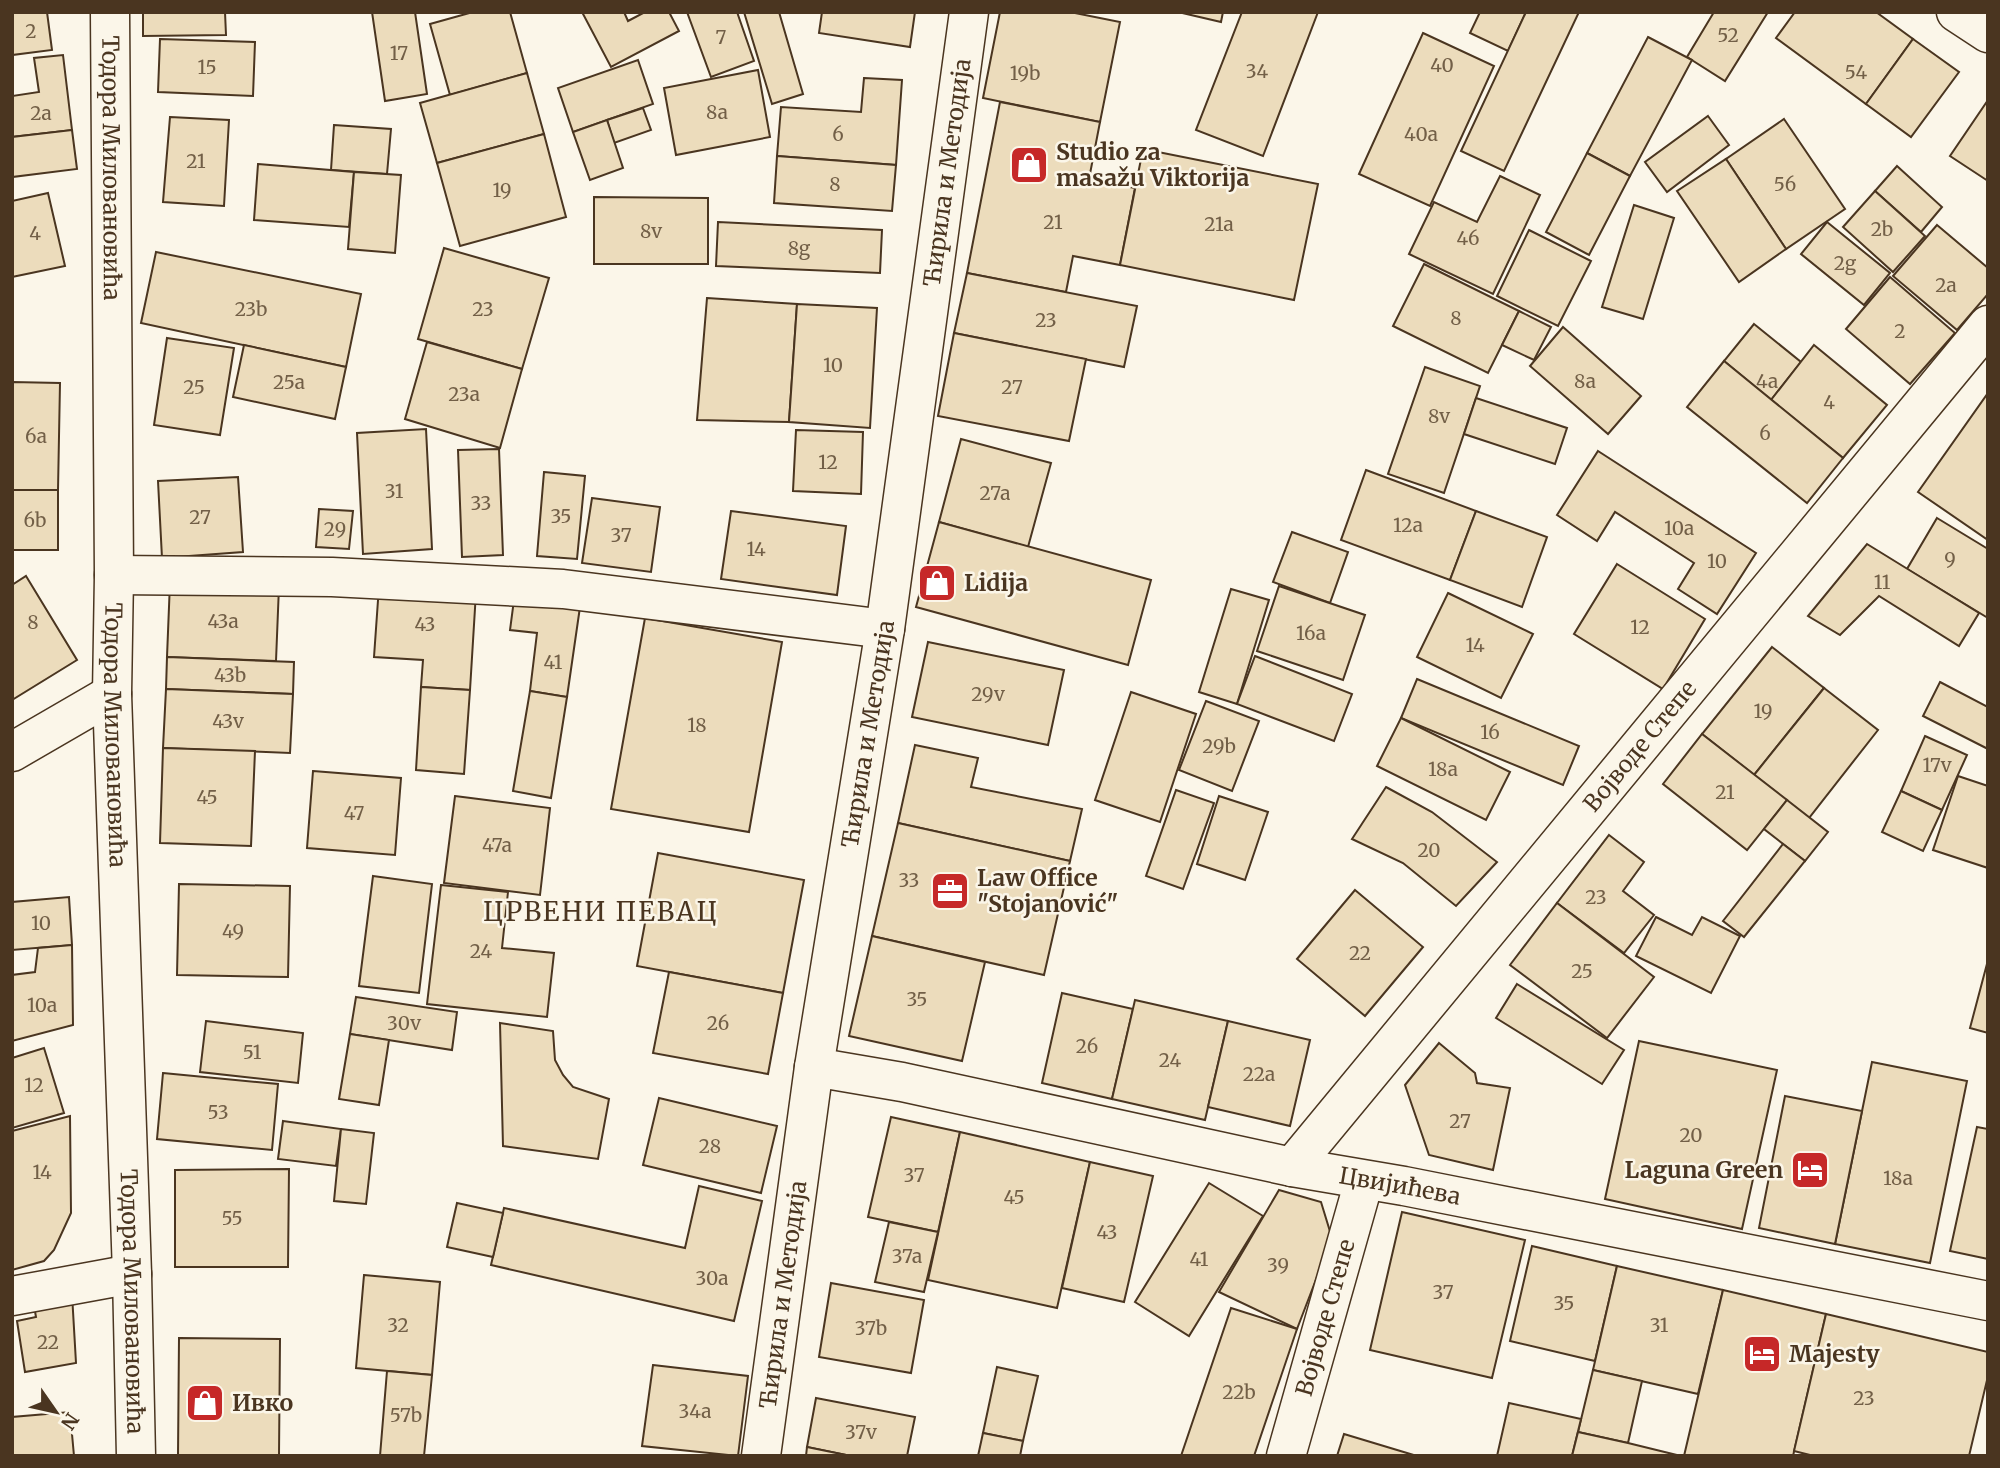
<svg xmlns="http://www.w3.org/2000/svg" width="2000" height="1468" font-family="Merriweather,serif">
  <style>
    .building { fill: #ecdcbc; stroke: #4a3520; stroke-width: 2 }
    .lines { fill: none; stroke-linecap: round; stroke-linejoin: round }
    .minor-casing { stroke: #4a3520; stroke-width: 41 }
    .minor { stroke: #fbf6e9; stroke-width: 38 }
    .labels { text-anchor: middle; stroke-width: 5; stroke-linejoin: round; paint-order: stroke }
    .number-label { font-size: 19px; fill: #725f47 }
    .poi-label { font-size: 23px; font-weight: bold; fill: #4a3520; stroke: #fbf6e9; text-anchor: start }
    .street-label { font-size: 23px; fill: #4a3520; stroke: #fbf6e9 }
    .quarter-label { font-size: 26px; letter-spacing: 2px; fill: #4a3520; stroke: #fbf6e9 }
  </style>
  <rect width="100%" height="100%" fill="#fbf6e9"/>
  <!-- building -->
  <g class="building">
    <path d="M12,12H47L52,50L12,55Z"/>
    <path d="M143,12H225L226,35L143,36Z"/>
    <path d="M372,12H415L427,94L385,101Z"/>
    <path d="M473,12H510L527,73L450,95L430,24Z"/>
    <path d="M582,12H624L628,21L645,12H669L679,31L611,67Z"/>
    <path d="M687,12H737L754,61L711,77Z"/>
    <path d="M744,12H779L803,94L772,104Z"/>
    <path d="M822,12H915L910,47L819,33Z"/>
    <path d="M1000,12H1070L1120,22L1100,122L983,98Z"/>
    <path d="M1178,12H1223L1221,22Z"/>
    <path d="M1242,12H1318L1263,156L1196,130Z"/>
    <path d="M1480,12H1526L1508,51L1470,33Z"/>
    <path d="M1526,12H1579L1504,171L1461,151Z"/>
    <path d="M1714,12H1768L1725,81L1687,57Z"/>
    <path d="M1795,12H1876L1913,39L1866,104L1776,38Z"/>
    <path d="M1423,33L1494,66L1430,206L1359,174Z"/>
    <path d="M1648,37L1692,60L1630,176L1587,153Z"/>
    <path d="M160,39L255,42L253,96L158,92Z"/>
    <path d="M1913,39L1959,72L1911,137L1866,104Z"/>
    <path d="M63,55L72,130L12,137V96L39,92L34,58Z"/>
    <path d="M638,60L653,104L573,132L558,88Z"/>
    <path d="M758,70L770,137L676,155L664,88Z"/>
    <path d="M527,73L544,134L437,163L420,103Z"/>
    <path d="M864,78L902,80L896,165L777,156L781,107L861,112Z"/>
    <path d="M1988,100V181L1950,156Z"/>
    <path d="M1000,102L1100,122L1089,179L1135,188L1120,265L1073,256L1066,292L967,273Z"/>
    <path d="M643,108L651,130L614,143L607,120Z"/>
    <path d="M1708,116L1729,145L1667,192L1645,162Z"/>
    <path d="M170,117L229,120L224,206L163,202Z"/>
    <path d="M1784,119L1845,209L1786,249L1726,159Z"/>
    <path d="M607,120L623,168L590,180L573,132Z"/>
    <path d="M334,125L391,129L387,174L331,170Z"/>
    <path d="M72,130L77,169L12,177V137Z"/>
    <path d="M544,134L566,217L460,246L437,163Z"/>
    <path d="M1143,149L1318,184L1294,300L1120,265Z"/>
    <path d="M1587,153L1630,176L1589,255L1546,232Z"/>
    <path d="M777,156L896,165L892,211L774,203Z"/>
    <path d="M1726,159L1786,249L1739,282L1677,191Z"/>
    <path d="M258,164L354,172L349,227L254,220Z"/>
    <path d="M1897,166L1942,207L1921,232L1875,191Z"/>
    <path d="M354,172L401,175L395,253L348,249Z"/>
    <path d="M1500,176L1540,195L1493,294L1409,254L1434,202L1477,222Z"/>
    <path d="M1875,191L1925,236L1893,272L1843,227Z"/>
    <path d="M48,193L65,266L12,277V201Z"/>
    <path d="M594,197L708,198V264H594Z"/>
    <path d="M1634,205L1674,218L1643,319L1602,307Z"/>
    <path d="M718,222L882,230L880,273L716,266Z"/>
    <path d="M1827,222L1890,273L1864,305L1801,254Z"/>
    <path d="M1937,225L1988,268V294L1957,330L1893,276Z"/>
    <path d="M1529,230L1591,261L1558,326L1497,296Z"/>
    <path d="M444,248L549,278L522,369L418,339Z"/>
    <path d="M156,252L361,294L346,367L141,323Z"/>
    <path d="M1424,264L1519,311L1488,373L1393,326Z"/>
    <path d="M967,273L1137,306L1124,367L954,333Z"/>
    <path d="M1890,277L1955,333L1910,384L1846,329Z"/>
    <path d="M707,298L797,304L789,422L697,420Z"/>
    <path d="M797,304L877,308L870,428L789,422Z"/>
    <path d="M1519,311L1551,327L1534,360L1502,345Z"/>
    <path d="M1754,324L1801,362L1771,400L1724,361Z"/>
    <path d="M1563,327L1641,396L1608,434L1530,366Z"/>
    <path d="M954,333L1086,359L1069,441L938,416Z"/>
    <path d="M167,338L234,348L220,435L154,425Z"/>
    <path d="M427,342L522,369L500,448L405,419Z"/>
    <path d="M244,345L346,367L335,419L233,397Z"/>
    <path d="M1814,345L1887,405L1843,458L1771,400Z"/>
    <path d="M1724,361L1843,458L1807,503L1687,407Z"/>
    <path d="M1425,367L1480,386L1444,493L1388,474Z"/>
    <path d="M12,382L60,383L58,490H12Z"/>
    <path d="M1988,393V540L1918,492Z"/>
    <path d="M1476,398L1567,428L1555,464L1464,434Z"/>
    <path d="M426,429L432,549L363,554L357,433Z"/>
    <path d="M796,430L863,432L861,494L793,491Z"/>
    <path d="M961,439L1051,463L1028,547L939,522Z"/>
    <path d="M499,449L503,555L462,557L458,450Z"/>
    <path d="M1598,451L1756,553L1717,614L1678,589L1694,563L1615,512L1597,541L1557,515Z"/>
    <path d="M1366,470L1476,511L1450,580L1341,540Z"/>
    <path d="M544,472L585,476L577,559L537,556Z"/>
    <path d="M238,477L243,552L162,558L158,481Z"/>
    <rect x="12" y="490" width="46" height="60"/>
    <path d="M592,498L660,507L651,572L582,563Z"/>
    <path d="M319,509L353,511L349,549L316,547Z"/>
    <path d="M731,511L846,526L837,595L721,579Z"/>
    <path d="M1476,511L1547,537L1522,607L1450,580Z"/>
    <path d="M1937,518L1988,549V618L1907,569Z"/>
    <path d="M939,522L1151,580L1128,665L916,607Z"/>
    <path d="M1292,532L1348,552L1330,603L1273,582Z"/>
    <path d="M1867,544L1979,613L1959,646L1879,596L1840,635L1808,616Z"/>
    <path d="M1617,564L1705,619L1663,689L1574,634Z"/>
    <path d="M26,576L77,660L12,700V585Z"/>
    <path d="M170,582L279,586L276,661L167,657Z"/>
    <path d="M379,586L476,592L470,690L421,687L423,660L374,657Z"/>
    <path d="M1279,586L1365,615L1343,680L1257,651Z"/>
    <path d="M1231,589L1269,600L1237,704L1199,692Z"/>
    <path d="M515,592L581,600L567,697L530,691L537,633L510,630Z"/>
    <path d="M1448,593L1533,634L1501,698L1417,657Z"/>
    <path d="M645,618L782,642L749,832L611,809Z"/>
    <path d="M928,642L1064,670L1048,745L912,717Z"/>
    <path d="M1772,647L1824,688L1754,775L1702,734Z"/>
    <path d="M1255,656L1352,694L1334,741L1237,704Z"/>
    <path d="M167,657L294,662L293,694L166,689Z"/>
    <path d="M1417,679L1579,746L1563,785L1401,718Z"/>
    <path d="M1940,682L1988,707V749L1923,716Z"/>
    <path d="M421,687L470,690L464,774L416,770Z"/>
    <path d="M1824,688L1878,730L1809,818L1754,775Z"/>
    <path d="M166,689L293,694L290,753L163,748Z"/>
    <path d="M530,691L567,697L551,798L513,791Z"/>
    <path d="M1131,692L1196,714L1160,822L1095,800Z"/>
    <path d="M1206,701L1259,721L1232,791L1179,770Z"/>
    <path d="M1401,718L1510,772L1486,820L1377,766Z"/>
    <path d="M1702,734L1787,800L1747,850L1663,784Z"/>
    <path d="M1925,736L1967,755L1942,810L1901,791Z"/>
    <path d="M915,745L978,758L971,787L1082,809L1070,861L898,823Z"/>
    <path d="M163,748L255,751L251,846L160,843Z"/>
    <path d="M313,771L401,778L395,855L307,848Z"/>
    <path d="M1958,776L1988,786V868L1933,850Z"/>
    <path d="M1386,787L1432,812L1497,862L1456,906L1403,863L1352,839Z"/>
    <path d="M1176,790L1214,803L1183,889L1146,876Z"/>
    <path d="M1901,791L1942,810L1923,851L1882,832Z"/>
    <path d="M455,796L550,808L540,895L444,883Z"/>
    <path d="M1219,796L1268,812L1245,880L1197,864Z"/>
    <path d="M1787,800L1828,832L1805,861L1764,829Z"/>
    <path d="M898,823L1070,861L1044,975L872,936Z"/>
    <path d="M1609,835L1644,862L1623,891L1654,915L1624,953L1557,903Z"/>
    <path d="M1783,844L1805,861L1744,937L1723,921Z"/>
    <path d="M658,853L804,880L783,993L637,966Z"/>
    <path d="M373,876L432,884L419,993L359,986Z"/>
    <path d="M179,884L290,886L288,977L177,975Z"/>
    <path d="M441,885L508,892L502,948L554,953L547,1017L427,1004Z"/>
    <path d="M1355,890L1423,947L1365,1016L1297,959Z"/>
    <path d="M69,897L72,945L12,950V902Z"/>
    <path d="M1557,903L1654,977L1607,1038L1510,965Z"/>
    <path d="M1656,917L1692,935L1702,917L1740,936L1711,993L1636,956Z"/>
    <path d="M872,936L985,962L962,1061L849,1036Z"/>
    <path d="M72,945L73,1025L12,1041V975L35,972L38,948Z"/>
    <path d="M1988,960V1033L1970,1028Z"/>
    <path d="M669,972L783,993L768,1074L653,1053Z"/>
    <path d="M1517,984L1624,1050L1602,1084L1496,1018Z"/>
    <path d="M1062,993L1133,1009L1112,1099L1042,1083Z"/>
    <path d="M356,997L457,1012L452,1050L350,1034Z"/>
    <path d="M1135,1000L1228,1021L1205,1120L1112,1099Z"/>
    <path d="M206,1021L303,1033L298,1083L200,1072Z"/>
    <path d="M1228,1021L1310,1040L1290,1126L1208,1107Z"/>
    <path d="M500,1023L553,1031L555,1060L563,1075L573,1087L609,1099L598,1159L503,1146Z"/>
    <path d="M350,1034L389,1040L379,1105L339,1099Z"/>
    <path d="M1639,1041L1777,1070L1742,1229L1605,1199Z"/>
    <path d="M1439,1043L1475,1073L1477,1083L1510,1088L1493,1170L1429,1155L1405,1085Z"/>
    <path d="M44,1048L64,1113L12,1128V1058Z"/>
    <path d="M1872,1062L1967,1081L1930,1263L1835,1244Z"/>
    <path d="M163,1073L278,1084L272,1150L157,1139Z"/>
    <path d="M1785,1096L1862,1111L1835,1244L1759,1228Z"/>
    <path d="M659,1098L777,1126L761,1193L643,1165Z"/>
    <path d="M70,1116L71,1213L54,1250L44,1261L12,1270V1131Z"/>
    <path d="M891,1117L960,1132L938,1232L868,1217Z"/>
    <path d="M283,1121L341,1129L336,1166L278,1159Z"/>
    <path d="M1977,1127L1988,1129V1259L1950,1251Z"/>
    <path d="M341,1129L374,1133L366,1204L334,1201Z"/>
    <path d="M960,1132L1090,1162L1057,1308L928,1280Z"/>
    <path d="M1090,1162L1153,1176L1124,1302L1062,1288Z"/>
    <path d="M289,1169L288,1267H175V1170Z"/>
    <path d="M1209,1183L1263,1216L1189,1336L1135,1302Z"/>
    <path d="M699,1186L762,1201L734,1321L491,1265L504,1208L685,1248Z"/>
    <path d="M1279,1190L1321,1202L1332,1238L1297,1329L1219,1292Z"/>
    <path d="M457,1203L503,1213L493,1257L447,1247Z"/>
    <path d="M1402,1212L1525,1240L1492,1378L1370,1350Z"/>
    <path d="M889,1222L938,1232L924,1292L875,1282Z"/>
    <path d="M1532,1246L1617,1266L1595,1361L1510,1341Z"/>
    <path d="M1617,1266L1723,1290L1698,1394L1593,1370Z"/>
    <path d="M364,1275L440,1282L432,1375L356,1368Z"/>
    <path d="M831,1283L924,1300L911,1373L819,1357Z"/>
    <path d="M1723,1290L1826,1314L1793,1456H1684Z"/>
    <path d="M72,1294L76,1363L25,1372L17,1321L36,1317L33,1300Z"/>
    <path d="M1231,1308L1297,1329L1254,1456H1181Z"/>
    <path d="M1826,1314L1988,1352V1376L1969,1456H1814L1794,1451Z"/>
    <path d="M179,1338L280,1339L279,1456H178Z"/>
    <path d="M653,1365L748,1376L738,1456L642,1446Z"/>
    <path d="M997,1367L1038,1376L1023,1441L983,1433Z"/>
    <path d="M1593,1370L1642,1381L1628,1443L1578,1432Z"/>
    <path d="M387,1371L432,1375L424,1456H380Z"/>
    <path d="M816,1398L915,1417L907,1456H851L807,1447Z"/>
    <path d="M1509,1403L1581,1419L1572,1456H1497Z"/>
    <path d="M70,1412L74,1456H12V1417Z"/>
    <path d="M1578,1432L1628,1443L1681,1456H1572Z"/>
    <path d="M983,1433L1023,1441L1020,1456H978Z"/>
    <path d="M1344,1434L1417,1456H1337Z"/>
    <path d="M807,1447L851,1456H806Z"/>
  </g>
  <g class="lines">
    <defs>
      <g id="minor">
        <path id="s1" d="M110,12L114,575L112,694L132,1274L136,1456"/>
        <path d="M1956,12L1988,33"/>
        <path d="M114,575L332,577L563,589L885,629"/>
        <path d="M12,752L112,694"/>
        <path id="s2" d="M814,1067L902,1082L1292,1167L1404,1186L1988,1301"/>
        <path id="s3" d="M1292,1167L1988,325"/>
        <path d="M12,1296L132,1274"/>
        <path id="s4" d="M761,1456L814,1067L885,629L969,12"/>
        <path id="s5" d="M1286,1456L1364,1181"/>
      </g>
    </defs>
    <!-- minor casing -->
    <use href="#minor" class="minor-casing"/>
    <!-- minor -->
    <use href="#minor" class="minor"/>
  </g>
  <!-- icons -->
  <defs>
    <symbol id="shop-square" viewBox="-11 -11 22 22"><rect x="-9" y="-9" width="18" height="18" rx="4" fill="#c62828" stroke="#fbf6e9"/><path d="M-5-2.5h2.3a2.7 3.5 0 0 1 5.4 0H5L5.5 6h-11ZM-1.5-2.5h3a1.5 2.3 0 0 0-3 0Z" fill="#fff"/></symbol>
    <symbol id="office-square" viewBox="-11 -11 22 22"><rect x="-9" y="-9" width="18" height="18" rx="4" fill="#c62828" stroke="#fbf6e9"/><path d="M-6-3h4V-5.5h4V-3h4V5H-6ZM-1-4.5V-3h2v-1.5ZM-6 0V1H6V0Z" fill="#fff"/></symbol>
    <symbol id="hotel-square" viewBox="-11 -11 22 22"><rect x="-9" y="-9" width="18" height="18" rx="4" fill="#c62828" stroke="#fbf6e9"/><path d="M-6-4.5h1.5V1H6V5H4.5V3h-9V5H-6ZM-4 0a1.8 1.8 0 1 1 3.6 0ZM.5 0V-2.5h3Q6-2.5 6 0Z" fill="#fff"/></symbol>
  </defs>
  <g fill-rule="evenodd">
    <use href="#shop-square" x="1007" y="143" width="44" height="44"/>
    <use href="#shop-square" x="915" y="561" width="44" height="44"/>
    <use href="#office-square" x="928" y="869" width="44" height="44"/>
    <use href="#hotel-square" x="1788" y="1148" width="44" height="44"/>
    <use href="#hotel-square" x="1740" y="1332" width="44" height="44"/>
    <use href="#shop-square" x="183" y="1381" width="44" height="44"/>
  </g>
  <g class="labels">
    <!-- number labels -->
    <g class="number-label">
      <text x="31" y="38">2</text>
      <text x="1728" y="42">52</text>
      <text x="721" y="44">7</text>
      <text x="399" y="60">17</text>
      <text x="1442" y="72">40</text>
      <text x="207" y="74">15</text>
      <text x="1257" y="78">34</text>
      <text x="1856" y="79">54</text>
      <text x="1025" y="80">19b</text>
      <text x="717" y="119">8a</text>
      <text x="41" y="120">2a</text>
      <text x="838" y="141">6</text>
      <text x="1421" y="141">40a</text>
      <text x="196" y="168">21</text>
      <text x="835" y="191">8</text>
      <text x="1785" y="191">56</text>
      <text x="502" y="197">19</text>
      <text x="1053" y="229">21</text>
      <text x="1219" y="231">21a</text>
      <text x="1882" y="236">2b</text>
      <text x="651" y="238">8v</text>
      <text x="35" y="240">4</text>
      <text x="1468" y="245">46</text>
      <text x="799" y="255">8g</text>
      <text x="1845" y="270">2g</text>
      <text x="1946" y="292">2a</text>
      <text x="251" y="316">23b</text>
      <text x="483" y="316">23</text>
      <text x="1456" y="325">8</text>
      <text x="1046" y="327">23</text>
      <text x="1900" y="338">2</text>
      <text x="833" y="372">10</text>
      <text x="1585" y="388">8a</text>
      <text x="1767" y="388">4a</text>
      <text x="289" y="389">25a</text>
      <text x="194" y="394">25</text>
      <text x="1012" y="394">27</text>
      <text x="464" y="401">23a</text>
      <text x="1829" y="409">4</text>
      <text x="1439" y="423">8v</text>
      <text x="1765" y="440">6</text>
      <text x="36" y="443">6a</text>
      <text x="828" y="469">12</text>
      <text x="394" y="498">31</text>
      <text x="995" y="500">27a</text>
      <text x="481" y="510">33</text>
      <text x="561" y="523">35</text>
      <text x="200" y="524">27</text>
      <text x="35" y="527">6b</text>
      <text x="1408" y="532">12a</text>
      <text x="1679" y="535">10a</text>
      <text x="335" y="536">29</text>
      <text x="621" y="542">37</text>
      <text x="756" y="556">14</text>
      <text x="1950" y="566">9</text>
      <text x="1717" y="568">10</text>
      <text x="1882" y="589">11</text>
      <text x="223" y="628">43a</text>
      <text x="33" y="629">8</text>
      <text x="425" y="631">43</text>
      <text x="1640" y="634">12</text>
      <text x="1311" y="640">16a</text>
      <text x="1475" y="652">14</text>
      <text x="553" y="669">41</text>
      <text x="230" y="682">43b</text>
      <text x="988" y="701">29v</text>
      <text x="1763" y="718">19</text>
      <text x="228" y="728">43v</text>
      <text x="697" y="732">18</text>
      <text x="1490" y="739">16</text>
      <text x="1219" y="753">29b</text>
      <text x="1937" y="772">17v</text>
      <text x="1443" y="776">18a</text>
      <text x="1725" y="799">21</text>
      <text x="207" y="804">45</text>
      <text x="354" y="820">47</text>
      <text x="497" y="852">47a</text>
      <text x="1429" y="857">20</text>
      <text x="909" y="887">33</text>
      <text x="1596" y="904">23</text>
      <text x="41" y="930">10</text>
      <text x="233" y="938">49</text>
      <text x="481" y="958">24</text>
      <text x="1360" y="960">22</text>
      <text x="1582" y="978">25</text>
      <text x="917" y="1006">35</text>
      <text x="42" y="1012">10a</text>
      <text x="404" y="1030">30v</text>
      <text x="718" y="1030">26</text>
      <text x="1087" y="1053">26</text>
      <text x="252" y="1059">51</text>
      <text x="1170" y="1067">24</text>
      <text x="1259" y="1081">22a</text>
      <text x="34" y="1092">12</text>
      <text x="218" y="1119">53</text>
      <text x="1460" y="1128">27</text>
      <text x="1691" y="1142">20</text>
      <text x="710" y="1153">28</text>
      <text x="42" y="1179">14</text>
      <text x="914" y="1182">37</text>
      <text x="1898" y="1185">18a</text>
      <text x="1014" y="1204">45</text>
      <text x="232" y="1225">55</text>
      <text x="1107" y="1239">43</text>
      <text x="907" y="1263">37a</text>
      <text x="1199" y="1266">41</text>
      <text x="1278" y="1272">39</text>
      <text x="712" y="1285">30a</text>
      <text x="1443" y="1299">37</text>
      <text x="1564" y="1310">35</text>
      <text x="398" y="1332">32</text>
      <text x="1659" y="1332">31</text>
      <text x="871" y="1335">37b</text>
      <text x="48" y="1349">22</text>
      <text x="1239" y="1399">22b</text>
      <text x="1864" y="1405">23</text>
      <text x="695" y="1418">34a</text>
      <text x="406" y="1422">57b</text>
      <text x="861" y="1439">37v</text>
    </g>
    <!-- poi labels -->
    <g class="poi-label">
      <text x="1056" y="160">Studio za<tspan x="1056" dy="26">masažu Viktorija</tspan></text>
      <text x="964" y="591">Lidija</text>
      <text x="977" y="886">Law Office<tspan x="977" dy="26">"Stojanović"</tspan></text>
      <text x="1783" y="1178" text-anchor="end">Laguna Green</text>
      <text x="1789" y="1362">Majesty</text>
      <text x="232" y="1411">Ивко</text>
    </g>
    <!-- street labels -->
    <g class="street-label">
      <text dy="8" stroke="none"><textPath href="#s1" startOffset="156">Тодора Миловановића</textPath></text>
      <text dy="8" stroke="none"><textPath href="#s4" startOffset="1297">Ћирила и Методија</textPath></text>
      <text dy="8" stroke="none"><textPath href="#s1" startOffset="723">Тодора Миловановића</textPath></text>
      <text dy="8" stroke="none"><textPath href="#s4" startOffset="730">Ћирила и Методија</textPath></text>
      <text dy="8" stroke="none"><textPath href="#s3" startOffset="546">Војводе Степе</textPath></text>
      <text dy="8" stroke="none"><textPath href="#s2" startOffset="598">Цвијићева</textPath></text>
      <text dy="8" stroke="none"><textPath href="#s4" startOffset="163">Ћирила и Методија</textPath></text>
      <text dy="8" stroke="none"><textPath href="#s1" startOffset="1290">Тодора Миловановића</textPath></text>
      <text dy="8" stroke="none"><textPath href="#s5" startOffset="144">Војводе Степе</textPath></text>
    </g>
    <!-- quarter labels -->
    <g class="quarter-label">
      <text x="601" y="921">ЦРВЕНИ ПЕВАЦ</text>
    </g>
  </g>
  <!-- border -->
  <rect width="2000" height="1468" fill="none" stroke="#4a3520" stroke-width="28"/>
  <!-- north arrow -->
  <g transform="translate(56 1412) rotate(124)" stroke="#fbf6e9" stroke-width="5" paint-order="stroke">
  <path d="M0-5L12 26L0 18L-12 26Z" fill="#4a3520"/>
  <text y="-10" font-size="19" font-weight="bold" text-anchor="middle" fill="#4a3520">N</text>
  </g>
</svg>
